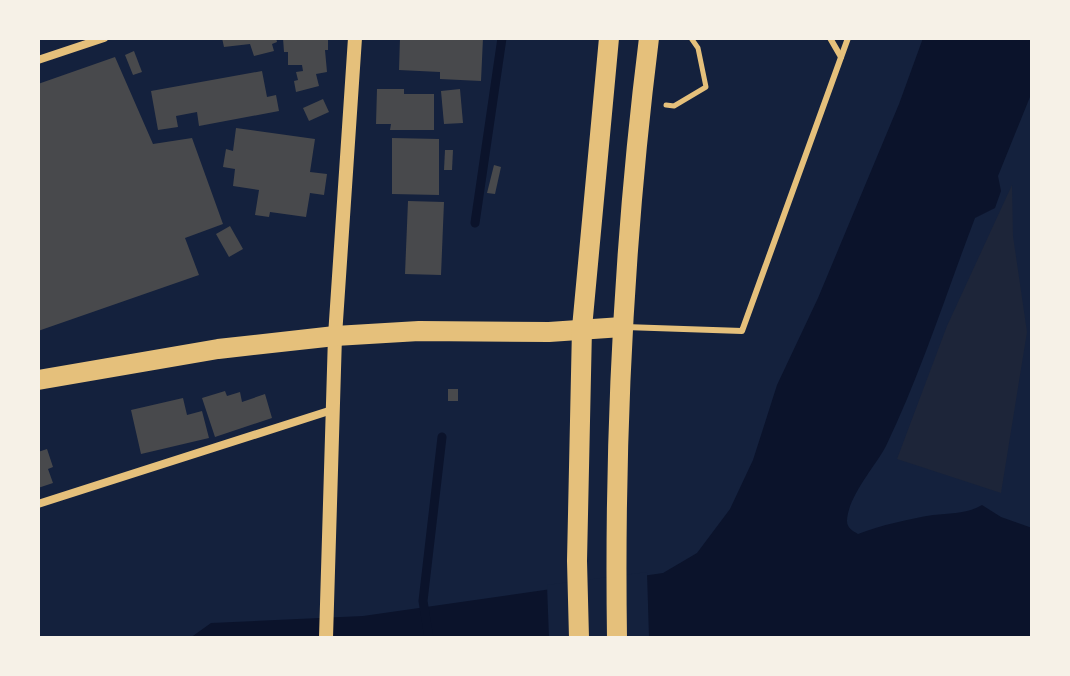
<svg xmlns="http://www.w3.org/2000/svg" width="1070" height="676" font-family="'PT Sans',sans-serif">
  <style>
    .green { fill: #1d2539 }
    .water { fill: #0b132b }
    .pier { fill: #14213d }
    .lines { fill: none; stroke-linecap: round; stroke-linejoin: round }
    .stream { stroke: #0b132b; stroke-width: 9 }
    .building { fill: #48494c }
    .path { stroke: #e5c07b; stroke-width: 5 }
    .service { stroke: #e5c07b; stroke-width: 6 }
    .minor { stroke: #e5c07b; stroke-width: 8 }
    .tertiary { stroke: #e5c07b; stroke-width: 14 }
    .primary { stroke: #e5c07b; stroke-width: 20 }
  </style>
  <rect width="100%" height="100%" fill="#14213d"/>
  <!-- green -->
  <path class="green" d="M1012,185L1013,236L1027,332L1001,493L897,459L947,326Z"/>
  <!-- water -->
  <path class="water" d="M923,38H1032V92L998,176L1001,191L995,208L975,218C946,294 921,373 886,446C875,467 848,496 847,521C847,528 853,531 858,534C882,525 908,519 933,515C952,513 966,514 982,505L1001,517L1032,528V638H190L211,623L363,616L663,573L697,553L730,509L753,460L777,385L818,298L899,104Z"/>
  <!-- pier -->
  <path class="pier" d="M647,572L649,638H549L547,585Z"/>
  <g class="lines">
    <!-- stream -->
    <g class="stream">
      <path d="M475,223L502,38"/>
      <path d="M429,638L423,601L442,437"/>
    </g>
  </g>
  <!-- building -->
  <g class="building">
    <path d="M222,38H276L277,42L272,44L274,51L254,56L250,44L224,47Z"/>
    <path d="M283,38H328V50H325L327,72L316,74L319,86L296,92L294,81L298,80L296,72L303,71L302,65H288V52H284Z"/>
    <path d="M400,38H483L481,81L440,79V72L399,70Z"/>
    <path d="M134,51L142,72L133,75L125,55Z"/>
    <path d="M115,57L153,144L192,138L223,224L185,238L199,275L38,331V84Z"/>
    <path d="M262,71L267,97L276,95L279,111L199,126L197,112L176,116L178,127L158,130L151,91Z"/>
    <path d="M377,89H404V94H434V130H390L391,124H376Z"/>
    <path d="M460,89L463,123L444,124L441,91Z"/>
    <path d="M323,99L329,112L309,121L303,108Z"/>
    <path d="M236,128L315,139L310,172L327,174L324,195L310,193L306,217L270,212L269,217L255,215L259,190L233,186L235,169L223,167L226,149L233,151Z"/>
    <path d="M392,138L439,139V195L392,194Z"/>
    <path d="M445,150H453L452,170H444Z"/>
    <path d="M494,165L501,167L495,194L487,193Z"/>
    <path d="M408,201L444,202L441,275L405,274Z"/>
    <path d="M230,226L243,249L229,257L216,234Z"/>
    <rect x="448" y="389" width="10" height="12"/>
    <path d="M225,391L227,396L240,392L242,402L265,394L272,418L215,437L202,398Z"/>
    <path d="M183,398L187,415L202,411L209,438L141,454L131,410Z"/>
    <path d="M47,449L53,467L48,469L53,483L38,488V452Z"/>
  </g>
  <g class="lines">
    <!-- path -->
    <path class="path" d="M666,105L674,106L706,87L698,48L691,38"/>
    <!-- service -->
    <g class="service">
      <path d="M830,38L841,57"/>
      <path d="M625,327L742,331L848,38"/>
    </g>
    <!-- minor -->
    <g class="minor">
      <path d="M38,60L104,38"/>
      <path d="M38,504L332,410"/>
    </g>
    <!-- tertiary -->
    <path class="tertiary" d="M326,638L335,336L355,38"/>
    <!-- primary -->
    <g class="primary">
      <path d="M38,380L218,349L335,336L419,331L549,332L622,327"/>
      <path d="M579,638L577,561L582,328L609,38"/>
      <path d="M617,638C614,437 624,237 649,38"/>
    </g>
  </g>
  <!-- border -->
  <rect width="1070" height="676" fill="none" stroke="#f6f1e7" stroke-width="80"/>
</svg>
